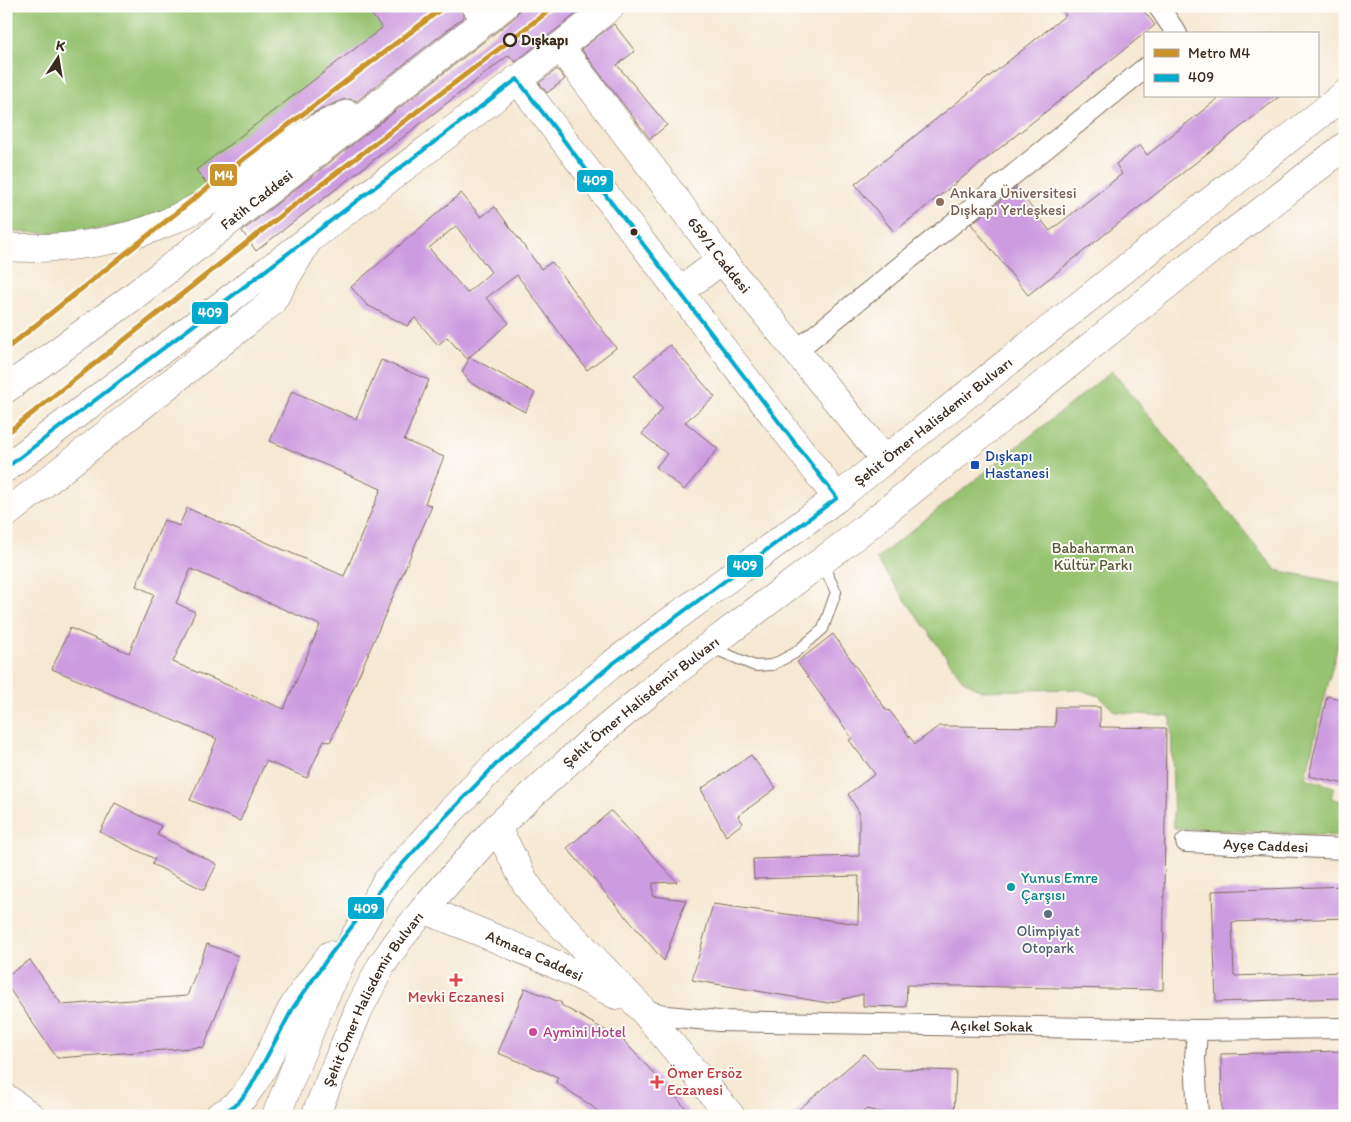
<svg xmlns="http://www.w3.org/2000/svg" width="1351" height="1122" font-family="Itim,sans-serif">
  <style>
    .green { fill: #97c371; stroke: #697648 }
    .building { fill: #cd9ce0; fill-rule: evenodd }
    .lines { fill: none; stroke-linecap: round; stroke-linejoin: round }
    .lane-casing { stroke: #7c6c5d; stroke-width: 12 }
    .street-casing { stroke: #7c6c5d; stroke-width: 22 }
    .secondary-casing { stroke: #7c6c5d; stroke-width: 29 }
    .primary-casing { stroke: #7c6c5d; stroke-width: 29 }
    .lane { stroke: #fff; stroke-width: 10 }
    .street { stroke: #fff; stroke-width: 20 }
    .secondary { stroke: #fff; stroke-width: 28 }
    .primary { stroke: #fff; stroke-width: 28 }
    .bus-1-casing { stroke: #fdfcf7; stroke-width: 8 }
    .bus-1 { stroke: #00a9ce; stroke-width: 4 }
    .metro-1-casing { stroke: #fdfcf7; stroke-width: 9 }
    .metro-1 { stroke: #c9942b; stroke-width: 5 }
    .stop-dot { fill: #fdfcf7; stroke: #3b2a1e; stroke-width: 2.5 }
    .education-dot { fill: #8d6e63; stroke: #fdfcf7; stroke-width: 2 }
    .bus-dot { fill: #3b2a1e; stroke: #fdfcf7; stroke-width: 2 }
    .transit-dot { fill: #1a4fb4; stroke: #fdfcf7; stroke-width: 2 }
    .culture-dot { fill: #0f9aa8; stroke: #fdfcf7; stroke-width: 2 }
    .service-dot { fill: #5c6f8a; stroke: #fdfcf7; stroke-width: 2 }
    .health-dot { fill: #e0444e; stroke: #fdfcf7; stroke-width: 2 }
    .hotel-dot { fill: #d1479c; stroke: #fdfcf7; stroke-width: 2 }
    .labels { text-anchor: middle; stroke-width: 4; stroke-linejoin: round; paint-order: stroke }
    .stop-label { font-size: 15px; font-weight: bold; fill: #3b2a1e; stroke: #fdfcf7; text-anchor: start }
    .education-label { font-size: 15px; fill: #785e54; stroke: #fdfcf7; text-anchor: start }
    .street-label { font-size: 15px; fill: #3b2a1e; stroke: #fdfcf7 }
    .transit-label { font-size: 15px; fill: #164399; stroke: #fdfcf7; text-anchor: start }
    .park-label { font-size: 15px; fill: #575837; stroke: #fdfcf7 }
    .culture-label { font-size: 15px; fill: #0d838f; stroke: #fdfcf7; text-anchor: start }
    .service-label { font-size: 15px; fill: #4e5e75; stroke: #fdfcf7 }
    .health-label { font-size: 15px; fill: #be3a42; stroke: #fdfcf7 }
    .hotel-label { font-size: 15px; fill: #b23c85; stroke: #fdfcf7; text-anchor: start }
    .line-badge { stroke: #fdfcf7; stroke-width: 2 }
    .badge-label { font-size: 14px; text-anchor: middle; font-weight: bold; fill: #fff }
  </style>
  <rect width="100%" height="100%" fill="#fdfcf7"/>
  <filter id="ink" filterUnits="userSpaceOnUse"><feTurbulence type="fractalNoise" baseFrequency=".02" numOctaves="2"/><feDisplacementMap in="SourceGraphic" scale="10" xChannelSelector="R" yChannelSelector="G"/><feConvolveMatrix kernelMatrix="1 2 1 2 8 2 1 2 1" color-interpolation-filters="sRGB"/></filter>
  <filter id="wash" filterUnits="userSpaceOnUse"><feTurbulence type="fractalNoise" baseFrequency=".0096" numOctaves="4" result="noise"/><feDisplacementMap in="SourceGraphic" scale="20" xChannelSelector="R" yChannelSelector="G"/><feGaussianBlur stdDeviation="1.12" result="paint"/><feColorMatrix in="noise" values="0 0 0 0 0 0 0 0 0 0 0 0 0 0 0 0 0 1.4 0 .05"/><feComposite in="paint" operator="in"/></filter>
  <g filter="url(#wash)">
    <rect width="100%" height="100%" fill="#f6e8d3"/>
    <!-- green -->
    <g class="green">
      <path d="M6,6H421V29L181,204L125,225L60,233L6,232Z"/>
      <path d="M1112,371L1276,570L1345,584V615L1305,778L1334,787L1331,798L1345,802V836L1174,828L1171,717L1115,712L1099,696L1077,689L981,691L962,679L876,559Z"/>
    </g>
    <g id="blocks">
      <!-- building -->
      <g class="building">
        <path d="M365,6H459L464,17L357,101L350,99L342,100L302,118L250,156L207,184L196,170L382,28Z"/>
        <path d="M519,6H586L515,62L509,55L256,251L242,231L514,18L518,12Z"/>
        <path d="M1059,6H1140L1155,25L894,232L855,184L1066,15Z"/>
        <path d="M614,24L635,51L617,65L667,125L650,139L581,49Z"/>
        <path d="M557,69L565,79L547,93L539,83Z"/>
        <path d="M1221,96H1280L1028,295L971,224L1016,188L1050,231L1122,174L1116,164L1140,145L1147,155Z"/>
        <path d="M461,193L481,217L495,207L541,269L552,262L616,348L587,370L517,275L486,298L509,323L467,359L447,337L438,345L415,318L407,326L367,305L351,287ZM456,226L491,272L467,293L429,248Z"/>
        <path d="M670,345L715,397L685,422L718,449L684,490L656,467L667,454L642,434L663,408L634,375Z"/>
        <path d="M470,357L535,393L525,412L471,383L462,372Z"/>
        <path d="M381,360L429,380L404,440L444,457L425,503L432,506L330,742L324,740L307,778L266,761L240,821L190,800L217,739L52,669L70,628L129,653L154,594L136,586L164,520L179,526L187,508L344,576L381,489L270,441L292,391L356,419ZM191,569L320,625L284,709L173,662L195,612L176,603Z"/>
        <path d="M833,634L887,711L889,710L915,744L939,726L1055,727L1056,707H1100V727L1166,728L1163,990L907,985L906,1007L863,1006V994L828,1003L692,980L713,904L858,924L859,876L754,879L753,859L859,856V812L848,794L875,774L849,740L852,738L797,662Z"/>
        <path d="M1327,696L1345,700V784L1309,776Z"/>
        <path d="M751,755L776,788L738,816L743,823L726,836L701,789Z"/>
        <path d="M115,803L161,826L157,835L217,864L204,890L152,864L155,859L100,832Z"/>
        <path d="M611,811L677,882L653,883V896L686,900L664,961L567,848Z"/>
        <path d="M1345,886V918L1232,922L1234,976L1345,972V998L1216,1002L1212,891Z"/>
        <path d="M207,944L238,956L204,1047L57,1058L6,984V976L30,960L62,1005L187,996Z"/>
        <path d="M525,988L562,1003L561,1005L624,1041L693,1116H602L593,1107L556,1082L558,1077L498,1053Z"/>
        <path d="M1345,1051V1116H1222L1221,1054Z"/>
        <path d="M864,1054L877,1068L956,1071L954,1116H899L866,1109L859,1116H791Z"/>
      </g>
    </g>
  </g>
  <g filter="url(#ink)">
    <use href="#blocks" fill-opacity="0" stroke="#7c6c5d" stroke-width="1"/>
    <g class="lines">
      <defs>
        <path id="lane" d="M712,648L755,666L772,665L795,653L823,629L836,592L822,563"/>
        <g id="street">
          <path d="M471,6L483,22"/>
          <path d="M1158,6L1177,34"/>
          <path d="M797,350L1145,68"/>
          <path id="s1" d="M1186,842L1345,849"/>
          <path id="s2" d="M642,1009L667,1016L719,1021L1197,1030L1345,1028"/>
          <path d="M1197,1030L1195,1059L1198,1116"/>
        </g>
        <g id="secondary">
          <path id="s3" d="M560,47L722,260L885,460"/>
          <path d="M517,79L837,498"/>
          <path d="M679,292L722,260"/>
          <path d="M6,514L271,303L309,239"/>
          <path d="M497,827L525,882L536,898L642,1009L731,1116"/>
          <path id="s4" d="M424,909C489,936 555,961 616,995"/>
        </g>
        <g id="primary">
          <path d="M6,247C56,251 120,243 166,223C196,210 225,193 252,174C272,161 290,145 310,132C322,125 336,120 348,114"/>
          <path id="s5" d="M6,389L130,299L504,6"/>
          <path d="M6,468C207,314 413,165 611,6"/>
          <path d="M6,1098L31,1116"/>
          <path d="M219,1116C256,1099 273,1042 292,1009C303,990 318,972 330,955"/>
          <path id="s6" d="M276,1116L317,1013L346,952L386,882L446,816L506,754L611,665L837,498L1345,94"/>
          <path id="s7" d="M315,1116L359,1009L381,966L399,940L424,909L497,827L593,739L672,674L854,537L1220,242L1254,217L1345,146"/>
        </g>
      </defs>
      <!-- lane casing -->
      <use href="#lane" class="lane-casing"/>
      <!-- street casing -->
      <use href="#street" class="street-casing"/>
      <!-- secondary casing -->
      <use href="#secondary" class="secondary-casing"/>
      <!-- primary casing -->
      <use href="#primary" class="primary-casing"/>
      <!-- lane -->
      <use href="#lane" class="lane"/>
      <!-- street -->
      <use href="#street" class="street"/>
      <!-- secondary -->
      <use href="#secondary" class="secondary"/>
      <!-- primary -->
      <use href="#primary" class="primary"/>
      <defs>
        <path id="bus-1" d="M6,468L517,79L837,498L611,665L506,754L446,816L386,882L330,955L293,1008L250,1088L238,1103L219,1116"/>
      </defs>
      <!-- bus-1 casing -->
      <use href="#bus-1" class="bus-1-casing"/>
      <!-- bus-1 -->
      <use href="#bus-1" class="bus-1"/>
      <defs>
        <g id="metro-1">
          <path d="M6,349L245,158L445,6"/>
          <path d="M6,434L284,213L555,6"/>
        </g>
      </defs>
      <!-- metro-1 casing -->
      <use href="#metro-1" class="metro-1-casing"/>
      <!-- metro-1 -->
      <use href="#metro-1" class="metro-1"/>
    </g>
  </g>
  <!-- markers -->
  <circle class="stop-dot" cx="510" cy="40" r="6"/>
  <circle class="education-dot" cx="940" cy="202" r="5"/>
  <circle class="bus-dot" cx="634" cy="232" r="4.5"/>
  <rect class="transit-dot" x="970" y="460" width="10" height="10" rx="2.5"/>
  <circle class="culture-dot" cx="1011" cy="887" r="5"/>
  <circle class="service-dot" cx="1048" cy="914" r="5"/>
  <g class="health-dot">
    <path d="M453.5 972.5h5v5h5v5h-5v5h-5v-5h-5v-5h5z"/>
    <path d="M654.5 1074.5h5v5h5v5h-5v5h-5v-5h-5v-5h5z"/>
  </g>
  <circle class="hotel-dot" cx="533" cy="1032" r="5"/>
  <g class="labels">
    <!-- stop labels -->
    <g class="stop-label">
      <text x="521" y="45">Dışkapı</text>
    </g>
    <!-- education labels -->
    <g class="education-label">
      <text x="950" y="198">Ankara Üniversitesi<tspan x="950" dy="17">Dışkapı Yerleşkesi</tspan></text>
    </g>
    <!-- street labels -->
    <g class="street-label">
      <text dy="5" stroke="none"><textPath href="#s5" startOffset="314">Fatih Caddesi</textPath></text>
      <text dy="5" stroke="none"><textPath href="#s3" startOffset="262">659/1 Caddesi</textPath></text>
      <text dy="5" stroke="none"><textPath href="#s6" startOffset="976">Şehit Ömer Halisdemir Bulvarı</textPath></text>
      <text dy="5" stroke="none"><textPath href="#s7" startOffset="536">Şehit Ömer Halisdemir Bulvarı</textPath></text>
      <text dy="5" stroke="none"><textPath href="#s1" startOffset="80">Ayçe Caddesi</textPath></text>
      <text dy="5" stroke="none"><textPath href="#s4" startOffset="120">Atmaca Caddesi</textPath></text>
      <text dy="5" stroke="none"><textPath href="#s7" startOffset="131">Şehit Ömer Halisdemir Bulvarı</textPath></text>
      <text dy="5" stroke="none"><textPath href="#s2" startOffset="351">Açıkel Sokak</textPath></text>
    </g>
    <!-- transit labels -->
    <g class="transit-label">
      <text x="985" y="461">Dışkapı<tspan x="985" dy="17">Hastanesi</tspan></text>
    </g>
    <!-- park labels -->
    <g class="park-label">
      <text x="1093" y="553">Babaharman<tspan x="1093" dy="17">Kültür Parkı</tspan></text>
    </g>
    <!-- culture labels -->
    <g class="culture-label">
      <text x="1021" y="883">Yunus Emre<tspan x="1021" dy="17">Çarşısı</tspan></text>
    </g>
    <!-- service labels -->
    <g class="service-label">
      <text x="1048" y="936">Olimpiyat<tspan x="1048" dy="17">Otopark</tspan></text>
    </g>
    <!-- health labels -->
    <g class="health-label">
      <text x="456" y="1002">Mevki Eczanesi</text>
      <text x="667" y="1078" text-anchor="start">Ömer Ersöz<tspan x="667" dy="17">Eczanesi</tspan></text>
    </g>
    <!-- hotel labels -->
    <g class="hotel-label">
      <text x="543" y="1037">Aymini Hotel</text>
    </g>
  </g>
  <g class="line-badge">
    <rect x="209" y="163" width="29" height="24" rx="5" fill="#c9942b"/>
    <rect x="576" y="169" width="38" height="24" rx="5" fill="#00a9ce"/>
    <rect x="191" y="301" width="38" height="24" rx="5" fill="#00a9ce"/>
    <rect x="726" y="554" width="38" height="24" rx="5" fill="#00a9ce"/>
    <rect x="347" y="896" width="38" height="24" rx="5" fill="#00a9ce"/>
  </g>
  <g class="badge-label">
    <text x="224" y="180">M4</text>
    <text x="595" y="185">409</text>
    <text x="210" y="317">409</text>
    <text x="745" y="570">409</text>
    <text x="366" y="913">409</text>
  </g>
  <!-- margin -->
  <rect width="1351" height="1122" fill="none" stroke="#fdfcf7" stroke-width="25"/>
  <!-- legend -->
  <rect x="1144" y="32" width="175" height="65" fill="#fdfcf7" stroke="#afa8a0"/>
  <rect x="1154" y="49" width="25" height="8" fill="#c9942b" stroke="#afa8a0"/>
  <text x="1188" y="58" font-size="15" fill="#3b2a1e">Metro M4</text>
  <rect x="1154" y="74" width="25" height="8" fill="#00a9ce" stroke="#afa8a0"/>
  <text x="1188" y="82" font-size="15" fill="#3b2a1e">409</text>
  <!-- north arrow -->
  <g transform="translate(58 58) rotate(12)" stroke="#fdfcf7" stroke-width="4" paint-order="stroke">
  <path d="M0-4L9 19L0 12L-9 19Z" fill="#3b2a1e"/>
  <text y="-8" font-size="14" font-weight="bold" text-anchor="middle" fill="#3b2a1e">K</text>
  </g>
</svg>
